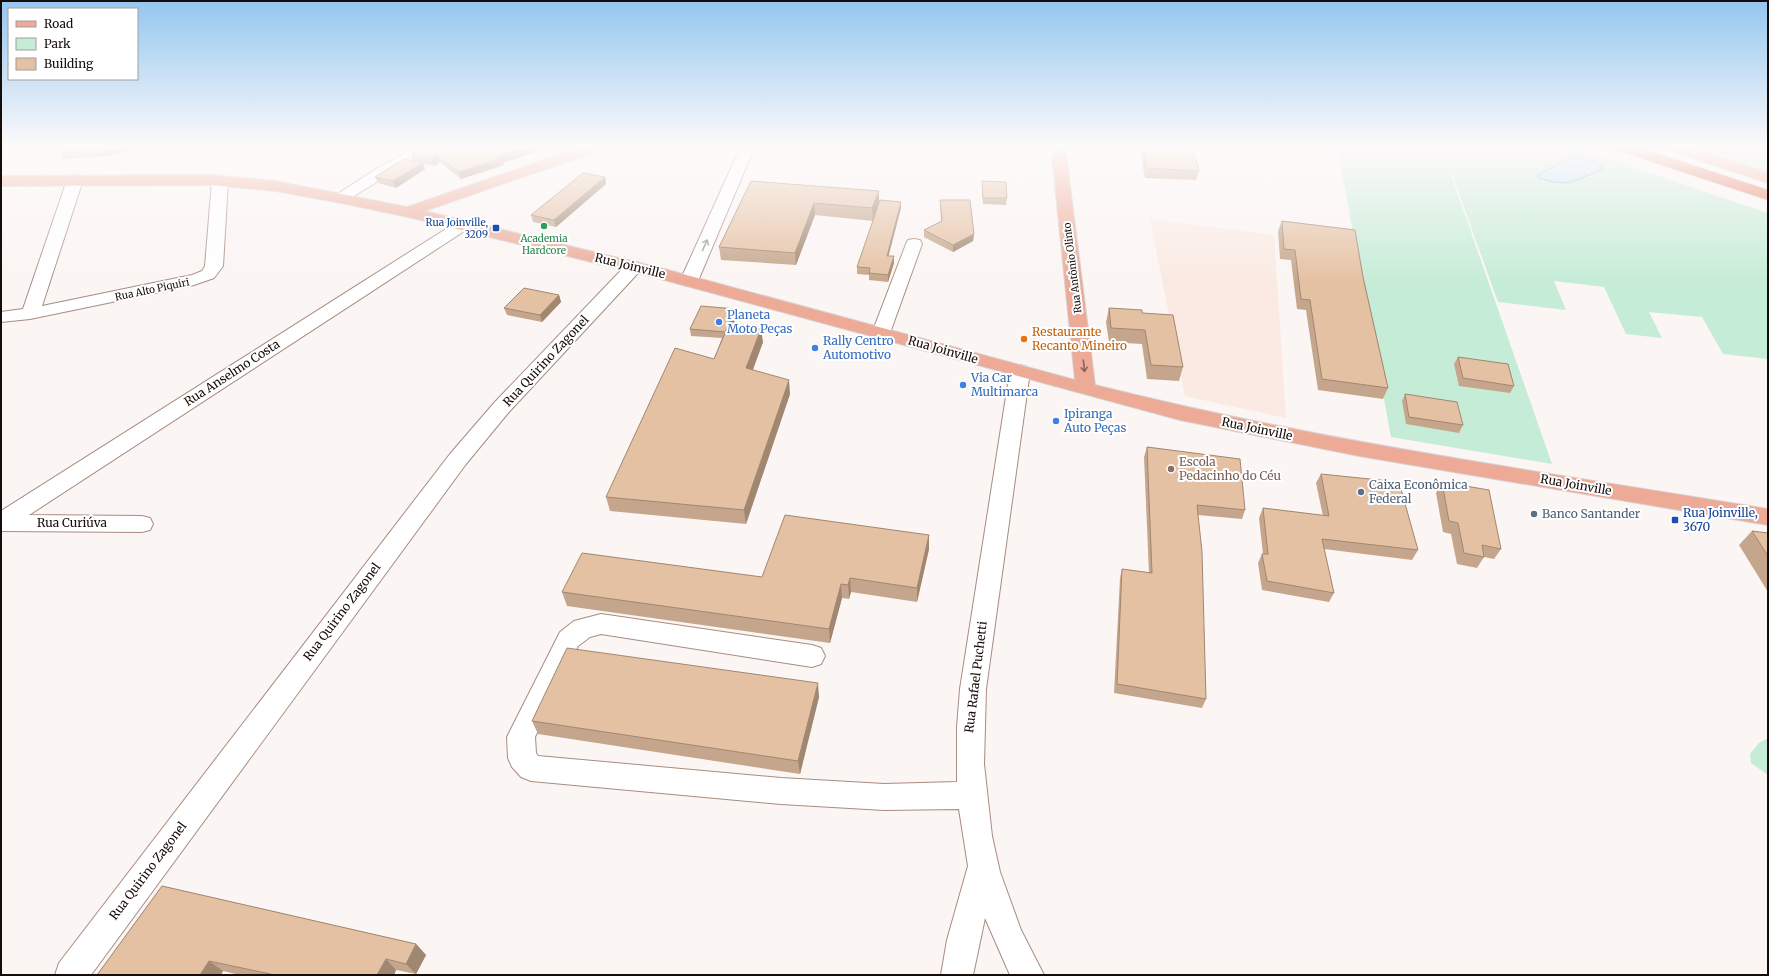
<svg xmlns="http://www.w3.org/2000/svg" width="1769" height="976" font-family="Merriweather,serif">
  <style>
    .built { fill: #faeae3 }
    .green { fill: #c5ecd6 }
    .water { fill: #b7e1fc; stroke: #87a1b3 }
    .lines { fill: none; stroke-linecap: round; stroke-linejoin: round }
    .minor-casing { stroke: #a88c80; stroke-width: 2 }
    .major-casing { stroke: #d5d3d3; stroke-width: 2 }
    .highway-casing { stroke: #d5d3d3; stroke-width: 2 }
    .minor { fill: #fff; fill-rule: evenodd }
    .major { fill: #ecaa97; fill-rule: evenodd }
    .highway { fill: #e07252; fill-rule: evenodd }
    .wall { fill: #c5a68c }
    .shaded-wall { fill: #a08772 }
    .building { fill: #e5c1a3; stroke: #a08772 }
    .oneway { stroke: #a29e9c }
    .oneway2 { stroke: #8c6357 }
    .leisure-dot { fill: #2e9e5b; stroke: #fff; stroke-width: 1.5 }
    .transit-dot { fill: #1a4fb4; stroke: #fff; stroke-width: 1.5 }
    .shop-dot { fill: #3f7fe0; stroke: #fff; stroke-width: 1.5 }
    .food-dot { fill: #e8710a; stroke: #fff; stroke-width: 1.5 }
    .education-dot { fill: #8d6e63; stroke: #fff; stroke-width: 1.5 }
    .service-dot { fill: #5c6f8a; stroke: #fff; stroke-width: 1.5 }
    .labels { text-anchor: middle; stroke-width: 4; stroke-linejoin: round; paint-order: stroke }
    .far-transit-label { font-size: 10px; fill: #164399; stroke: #fff; text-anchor: end }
    .far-leisure-label { font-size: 10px; fill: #27864d; stroke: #fff }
    .far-street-label { font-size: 10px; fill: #160c08; stroke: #fff }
    .street-label { font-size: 12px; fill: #160c08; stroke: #fff }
    .shop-label { font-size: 12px; fill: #366cbe; stroke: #fff; text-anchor: start }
    .food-label { font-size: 12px; fill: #c56008; stroke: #fff; text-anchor: start }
    .education-label { font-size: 12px; fill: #785e54; stroke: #fff; text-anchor: start }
    .service-label { font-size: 12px; fill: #4e5e75; stroke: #fff; text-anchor: start }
    .transit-label { font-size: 12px; fill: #164399; stroke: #fff; text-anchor: start }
  </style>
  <rect width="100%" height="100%" fill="#fbf5f3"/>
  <!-- built -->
  <path class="built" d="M1150,219L1274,235L1286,418L1185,396Z"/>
  <!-- green -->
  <g class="green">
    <path d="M1337,146H1441L1552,464L1391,437Z"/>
    <path d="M1442,146H1570L1768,213V359L1723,354L1702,317L1649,312L1662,338L1626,334L1604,287L1554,281L1566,310L1498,302Z"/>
    <path d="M1684,146H1768V173Z"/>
    <path d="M1768,738V775L1751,763L1750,754L1759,743Z"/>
  </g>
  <!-- water -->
  <path class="water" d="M1579,156L1597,163L1604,169L1569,183L1554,182L1538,178V175L1567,159Z"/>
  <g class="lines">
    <defs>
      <g id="minor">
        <path d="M417,146H435L346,201H336L333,198L336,195L376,169Z"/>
        <path d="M741,146H755L698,281L695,285L689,286L683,285L680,281Z"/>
        <path d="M75,175L80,177L83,180L42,306L192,275L202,271L205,266L212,181L215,178H225L228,181L223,266L214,278L194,285L30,319L1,322V312L23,309L67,180L70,177Z"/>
        <path d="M463,220L469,222L471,225L469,228L29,515L142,516L150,518L153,524L150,530L142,532L1,531V511L457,222Z"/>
        <path d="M914,239L920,240L922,244L890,333L888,337L881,339L874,337L872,333L906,244L908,240Z"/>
        <path d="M634,262L640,263L643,267L640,271L508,413L466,464L91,975H55L59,963L450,454L494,403L628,263Z"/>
        <path d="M1020,365L1027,367L1030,371L986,689L984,764L992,836L1000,872L1021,930L1044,975H1010L985,918L973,975H941L947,940L968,866L959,809L884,810L781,804L531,781L521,777L512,767L508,758L507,737L560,632L574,621L601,614L812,645L821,648L825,656L821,664L812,667L601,634L590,637L578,646L535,737L536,753L538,756L781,778L884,784L957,782V727L960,689L1010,371L1013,367Z"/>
      </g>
      <g id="major">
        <path d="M584,146H606L604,149L425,211L668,270L1075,380L1051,146H1065L1095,385C1317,441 1543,472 1768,509V525L1359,456L1180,420L657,278L408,217L341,203L275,191L210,185L1,186V176L210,175L275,181L407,207Z"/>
        <path d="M1662,146H1685L1768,173V183L1664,149Z"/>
      </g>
      <path id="highway" d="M1611,146H1634L1768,190V200L1613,149Z"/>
    </defs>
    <!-- minor casing -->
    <use href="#minor" class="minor-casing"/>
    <!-- major casing -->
    <use href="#major" class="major-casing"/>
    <!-- highway casing -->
    <use href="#highway" class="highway-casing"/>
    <!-- minor -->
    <use href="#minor" class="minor"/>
    <!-- major -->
    <use href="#major" class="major"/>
    <!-- highway -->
    <use href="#highway" class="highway"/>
  </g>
  <!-- wall -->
  <g class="wall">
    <path d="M61,146H193L184,152L152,147L106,156L64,159L58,149Z"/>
    <path d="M424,146H552L503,163L504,165L461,179L440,162L434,166L423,163L425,169L396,188L378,183L375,177L413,161L411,154Z"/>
    <path d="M1139,146H1192L1199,171L1196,180L1145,178Z"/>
    <path d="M605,177L606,184L556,227L533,222L531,215Z"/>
    <path d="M751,181L879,191V203L901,208L888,256H894V263L888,282L869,280V275L857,274V267L873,221L815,215L796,265L721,260L719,247Z"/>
    <path d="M982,181L1007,198L1006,205L983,204L982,188Z"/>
    <path d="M940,200L974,234L973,241L953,252L924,237V230L941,221Z"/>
    <path d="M1282,221L1363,277L1388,388L1383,399L1318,390L1306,310L1297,309L1291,260L1280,259L1278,231Z"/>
    <path d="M559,295L561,302L542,322L507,315L504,308Z"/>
    <path d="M1109,308L1142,313L1183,367L1179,381L1147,379L1142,344L1109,342L1106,322Z"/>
    <path d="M736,309L737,316L732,326L763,342L753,370L790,394L746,524L610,511L606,497L714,359L722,338L691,336L690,329Z"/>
    <path d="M1458,357L1514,386L1510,393L1459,386L1454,364Z"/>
    <path d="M1405,394L1463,425L1459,433L1406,424L1402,401Z"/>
    <path d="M1147,447L1245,510L1242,519L1198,515L1206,699L1202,708L1114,693L1120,578L1122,569L1149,573L1144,457Z"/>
    <path d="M1321,474L1418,550L1412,560L1324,549L1334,593L1329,602L1262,590L1258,563L1262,554H1263L1259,518L1263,508L1323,516L1316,483Z"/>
    <path d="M1442,482L1501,549L1494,559L1484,557L1477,568L1457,564L1451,534L1443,532L1436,493Z"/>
    <path d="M1752,531L1768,533V592L1739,545Z"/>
    <path d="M929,535V549L917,602L851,592L849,599L842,598L830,643L567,606L562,592L762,577Z"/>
    <path d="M819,697L800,774L538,734L532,721Z"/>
    <path d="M162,886L416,944L426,955L416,974L396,970L394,975H240L223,971L97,975Z"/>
  </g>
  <!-- shaded-wall -->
  <g class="shaded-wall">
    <path d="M151,146L106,156L101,147Z"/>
    <path d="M181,146H193L184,152Z"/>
    <path d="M529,146H552L503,163L504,165L461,179L459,172L497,157Z"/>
    <path d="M437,155L440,162L434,166L432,159Z"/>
    <path d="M423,163L425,169L396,188L393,181Z"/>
    <path d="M605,177L606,184L556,227L554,220Z"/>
    <path d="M879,191V204L873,221L872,208Z"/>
    <path d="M901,202V208L887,262V256Z"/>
    <path d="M814,203L815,215L796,265L795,253Z"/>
    <path d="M974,234L973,241L953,252V245Z"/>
    <path d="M894,256V263L888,282V275Z"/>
    <path d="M559,295L561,302L542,322L540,315Z"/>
    <path d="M736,309L737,316L727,339L726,332Z"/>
    <path d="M761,329L763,342L748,382L746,368Z"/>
    <path d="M789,380L790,394L746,524L744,510Z"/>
    <path d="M929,535V549L917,602V588Z"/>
    <path d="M850,578L851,592L849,599L848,585Z"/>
    <path d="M841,584L842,598L830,643L829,629Z"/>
    <path d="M818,683L819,697L800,774L798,761Z"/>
    <path d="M416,944L426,955L416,974L406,964Z"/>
    <path d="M386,959L396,970L394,975H377Z"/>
    <path d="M209,961L223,971L221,975H200Z"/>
  </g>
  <!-- building -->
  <g class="building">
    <path d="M61,146H101L58,149Z"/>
    <path d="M424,146H529L497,157L502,158L459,172L437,155L432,159L411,154Z"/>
    <path d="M1142,146H1192L1199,171L1147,168Z"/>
    <path d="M404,159L423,163L393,181L375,177Z"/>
    <path d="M583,173L605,177L554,220L531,215Z"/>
    <path d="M751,181L879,191L872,208L814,203L795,253L719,247Z"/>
    <path d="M982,181L1006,182L1007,198H983Z"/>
    <path d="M880,200L901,202L887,256H894L888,275L869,273L870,268L857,267Z"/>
    <path d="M940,200H970L974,234L953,245L924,230L942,221Z"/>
    <path d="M1282,221L1355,230L1363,277L1388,388L1322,379L1310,300L1301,299L1295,250L1284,249Z"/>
    <path d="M524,288L559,295L540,315L504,308Z"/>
    <path d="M701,306L736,309L725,332L690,329Z"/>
    <path d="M1109,308L1142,310V313L1173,315L1183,367L1151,365L1145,330L1111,328Z"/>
    <path d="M728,326L761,329L746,368L789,380L744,510L606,497L675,348L714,359Z"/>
    <path d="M1458,357L1508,364L1514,386L1463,378Z"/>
    <path d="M1405,394L1457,402L1463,425L1409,417Z"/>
    <path d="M1147,447L1240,459L1245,510L1197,505L1202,552L1206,699L1117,684L1122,569L1152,573Z"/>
    <path d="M1321,474L1399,482L1418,550L1322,539L1334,593L1267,581L1262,554H1268L1263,508L1329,516Z"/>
    <path d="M1442,482L1489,490L1501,549L1482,545L1484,557L1464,553L1458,523L1449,521Z"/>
    <path d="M785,515L929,535L917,588L850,578L848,585L841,584L829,629L562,592L582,553L762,577Z"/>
    <path d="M1752,531L1768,533V556Z"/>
    <path d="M567,648L818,683L798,761L532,721Z"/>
    <path d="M162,886L416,944L406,964L386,959L377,975H275L209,961L200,975H97Z"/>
  </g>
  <!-- one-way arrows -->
  <defs><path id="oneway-shaft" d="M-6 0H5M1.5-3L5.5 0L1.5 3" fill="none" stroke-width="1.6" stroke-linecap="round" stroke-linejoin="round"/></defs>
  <use class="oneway" href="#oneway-shaft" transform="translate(705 245) rotate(-66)"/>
  <use class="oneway2" href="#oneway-shaft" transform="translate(1084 366) rotate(83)"/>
  <!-- sky -->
  <linearGradient id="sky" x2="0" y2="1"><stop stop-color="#94c6f0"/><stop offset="0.52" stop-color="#fdfafa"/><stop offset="1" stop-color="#fdfafa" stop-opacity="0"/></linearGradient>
  <rect width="1769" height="283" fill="url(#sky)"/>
  <!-- markers -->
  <circle class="leisure-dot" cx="544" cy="226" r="4"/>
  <g class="transit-dot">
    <rect x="492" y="224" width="8" height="8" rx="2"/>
    <rect x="1671" y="516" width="8" height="8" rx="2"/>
  </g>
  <g class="shop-dot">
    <circle cx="719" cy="322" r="4"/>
    <circle cx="815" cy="348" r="4"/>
    <circle cx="963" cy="385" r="4"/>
    <circle cx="1056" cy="421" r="4"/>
  </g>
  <circle class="food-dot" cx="1024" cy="339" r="4"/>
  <circle class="education-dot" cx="1171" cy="469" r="4"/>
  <g class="service-dot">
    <circle cx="1361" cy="492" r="4"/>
    <circle cx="1534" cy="514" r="4"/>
  </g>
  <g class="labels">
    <!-- far-transit labels -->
    <g class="far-transit-label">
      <text x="488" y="226">Rua Joinville,<tspan x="488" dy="12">3209</tspan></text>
    </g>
    <!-- far-leisure labels -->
    <g class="far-leisure-label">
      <text x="544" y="242">Academia<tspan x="544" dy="12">Hardcore</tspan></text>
    </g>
    <!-- far-street labels -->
    <g class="far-street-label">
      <text transform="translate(1072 268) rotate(-97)" y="4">Rua Antônio Olinto</text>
      <text transform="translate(152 289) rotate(-12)" y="4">Rua Alto Piquiri</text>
    </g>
    <!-- street labels -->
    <g class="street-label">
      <text transform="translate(630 266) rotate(14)" y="4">Rua Joinville</text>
      <text transform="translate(943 350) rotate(16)" y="4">Rua Joinville</text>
      <text transform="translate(546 361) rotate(-47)" y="4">Rua Quirino Zagonel</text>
      <text transform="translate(232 373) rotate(-33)" y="4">Rua Anselmo Costa</text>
      <text transform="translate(1257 429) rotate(12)" y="4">Rua Joinville</text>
      <text transform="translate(1576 485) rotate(10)" y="4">Rua Joinville</text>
      <text x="72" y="527">Rua Curiúva</text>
      <text transform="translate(342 612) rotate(-53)" y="4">Rua Quirino Zagonel</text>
      <text transform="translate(976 677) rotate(-83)" y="4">Rua Rafael Puchetti</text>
      <text transform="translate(148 871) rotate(-53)" y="4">Rua Quirino Zagonel</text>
    </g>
    <!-- shop labels -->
    <g class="shop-label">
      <text x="727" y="319">Planeta<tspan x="727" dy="14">Moto Peças</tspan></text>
      <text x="823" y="345">Rally Centro<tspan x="823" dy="14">Automotivo</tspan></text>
      <text x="971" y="382">Via Car<tspan x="971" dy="14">Multimarca</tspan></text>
      <text x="1064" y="418">Ipiranga<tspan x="1064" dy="14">Auto Peças</tspan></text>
    </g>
    <!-- food labels -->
    <g class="food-label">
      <text x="1032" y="336">Restaurante<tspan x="1032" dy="14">Recanto Mineiro</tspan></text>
    </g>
    <!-- education labels -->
    <g class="education-label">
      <text x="1179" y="466">Escola<tspan x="1179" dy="14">Pedacinho do Céu</tspan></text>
    </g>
    <!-- service labels -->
    <g class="service-label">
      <text x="1369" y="489">Caixa Econômica<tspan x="1369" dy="14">Federal</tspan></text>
      <text x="1542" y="518">Banco Santander</text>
    </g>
    <!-- transit labels -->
    <g class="transit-label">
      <text x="1683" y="517">Rua Joinville,<tspan x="1683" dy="14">3670</tspan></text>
    </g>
  </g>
  <!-- border -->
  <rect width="1769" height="976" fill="none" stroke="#160c08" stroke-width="4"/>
  <!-- legend -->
  <rect x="8" y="8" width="130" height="72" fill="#ffffff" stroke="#a29e9c"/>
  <rect x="16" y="21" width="20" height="6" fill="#ecaa97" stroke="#a29e9c"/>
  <text x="44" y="28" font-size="12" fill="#160c08">Road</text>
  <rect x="16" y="38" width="20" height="12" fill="#c5ecd6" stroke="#a29e9c"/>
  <text x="44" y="48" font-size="12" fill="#160c08">Park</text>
  <rect x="16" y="58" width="20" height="12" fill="#e5c1a3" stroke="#a29e9c"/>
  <text x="44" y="68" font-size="12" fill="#160c08">Building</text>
</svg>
